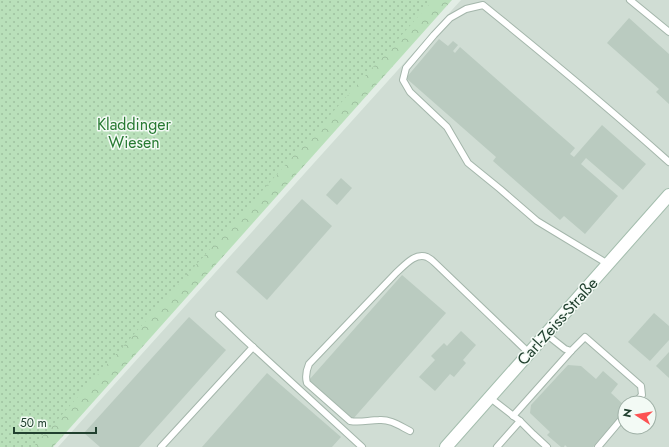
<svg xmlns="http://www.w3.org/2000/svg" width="669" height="447" font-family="Jost,sans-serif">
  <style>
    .built { fill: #d0ddd4; fill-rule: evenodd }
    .forest { fill: url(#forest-crowns) }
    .park { fill: url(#park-dots) }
    .building { fill: #bacbc0 }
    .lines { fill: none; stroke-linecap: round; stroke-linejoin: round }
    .lane-casing { stroke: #a4b6ab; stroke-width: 8 }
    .secondary-casing { stroke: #a3bdad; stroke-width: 14 }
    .lane { stroke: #fff; stroke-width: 6 }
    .secondary { stroke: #fff; stroke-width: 12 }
    .labels { text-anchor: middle; stroke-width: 3; stroke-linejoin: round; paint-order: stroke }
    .park-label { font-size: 16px; fill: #277a32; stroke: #f3faf5 }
    .street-label { font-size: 16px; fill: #21402f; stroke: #f3faf5 }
  </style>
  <defs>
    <pattern id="forest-crowns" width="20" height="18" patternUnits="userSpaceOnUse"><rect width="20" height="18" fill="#b9e0ba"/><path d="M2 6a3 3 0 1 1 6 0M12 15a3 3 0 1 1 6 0" fill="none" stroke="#9fc1a0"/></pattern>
    <pattern id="park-dots" width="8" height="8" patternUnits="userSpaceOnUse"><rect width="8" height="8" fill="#b9e0ba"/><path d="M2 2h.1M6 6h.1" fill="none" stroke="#9fc1a0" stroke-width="1.8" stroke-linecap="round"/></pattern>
  </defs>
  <rect width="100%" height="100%" fill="#e2ede5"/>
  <!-- built -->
  <path class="built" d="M461,0H669V447H58ZM625,403H649V427H625Z"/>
  <!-- forest -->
  <path class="forest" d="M405,0H452L53,447H20Z"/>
  <!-- park -->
  <path class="park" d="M0,0H433L33,447H0Z"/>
  <!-- building -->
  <g class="building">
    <path d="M629,18L669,54V104L656,92L659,89L607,43Z"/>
    <path d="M439,39L448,46L453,41L458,45L453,51L455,53L460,47L575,148L570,154L574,157L602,125L646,164L623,190L586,158L581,164L618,196L585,234L564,216L560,220L493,161L496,157L406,78Z"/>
    <path d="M341,178L352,188L337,205L326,195Z"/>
    <path d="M302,199L332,226L267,300L236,272Z"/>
    <path d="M402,275L446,313L353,419L309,380Z"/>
    <path d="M654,313L669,326V340L650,361L628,342Z"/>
    <path d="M189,317L226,350L139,447H100L84,433Z"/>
    <path d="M461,331L476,345L463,360L466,363L454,377L450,374L435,391L419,377L435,360L431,356L444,343L447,346Z"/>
    <path d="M669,352V378L656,366Z"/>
    <path d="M568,365L581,366L596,379L603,371L618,384L611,393L625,406V411L593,447H567L565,445L564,447H561L547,435L550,432L530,413L531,405Z"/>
    <path d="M267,373L341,437L332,447H202Z"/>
  </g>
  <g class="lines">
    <defs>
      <g id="lane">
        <path d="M630,0L669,32"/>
        <path d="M608,264L537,221L500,189L468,163L447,127L410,92L403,80L406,68L434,35L450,18L466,9L483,5C546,56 609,108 669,162"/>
        <path d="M219,315L242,337L362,447"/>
        <path d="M546,334L565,349L571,351L585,337L641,386L642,395L635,403"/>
        <path d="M489,397L520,421L497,447"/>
        <path d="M513,416L571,351"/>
        <path d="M520,421L533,434L547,447"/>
        <path d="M410,431C400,426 390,419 379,420C369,420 360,423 350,421L307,383C305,376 306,371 309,364L396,273C404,266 415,252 427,257C429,258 433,261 435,263L529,353"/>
        <path d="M161,447L253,347"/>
        <path d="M598,447L625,415"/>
      </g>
      <path id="secondary" d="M446,447L669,195"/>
    </defs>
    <!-- lane casing -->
    <use href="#lane" class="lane-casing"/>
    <!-- secondary casing -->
    <use href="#secondary" class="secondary-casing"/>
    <!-- lane -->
    <use href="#lane" class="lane"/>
    <!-- secondary -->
    <use href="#secondary" class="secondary"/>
  </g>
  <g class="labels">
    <!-- park labels -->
    <g class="park-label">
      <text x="134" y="130">Kladdinger<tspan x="134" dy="18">Wiesen</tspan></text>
    </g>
    <!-- street labels -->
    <g class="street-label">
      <text transform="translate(557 321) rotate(-48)" y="6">Carl-Zeiss-Straße</text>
    </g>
  </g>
  <!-- north arrow -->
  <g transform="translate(637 415) rotate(282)"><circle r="19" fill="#f3faf5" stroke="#9fb0a6"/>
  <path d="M0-3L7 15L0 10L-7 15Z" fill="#fc5253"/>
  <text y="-6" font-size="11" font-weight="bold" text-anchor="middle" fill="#21402f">N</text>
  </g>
  <!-- scale -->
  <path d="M14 427v6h82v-6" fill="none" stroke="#21402f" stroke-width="2"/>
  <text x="20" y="427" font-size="12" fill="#21402f" stroke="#f3faf5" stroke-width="3" paint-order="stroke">50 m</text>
</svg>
